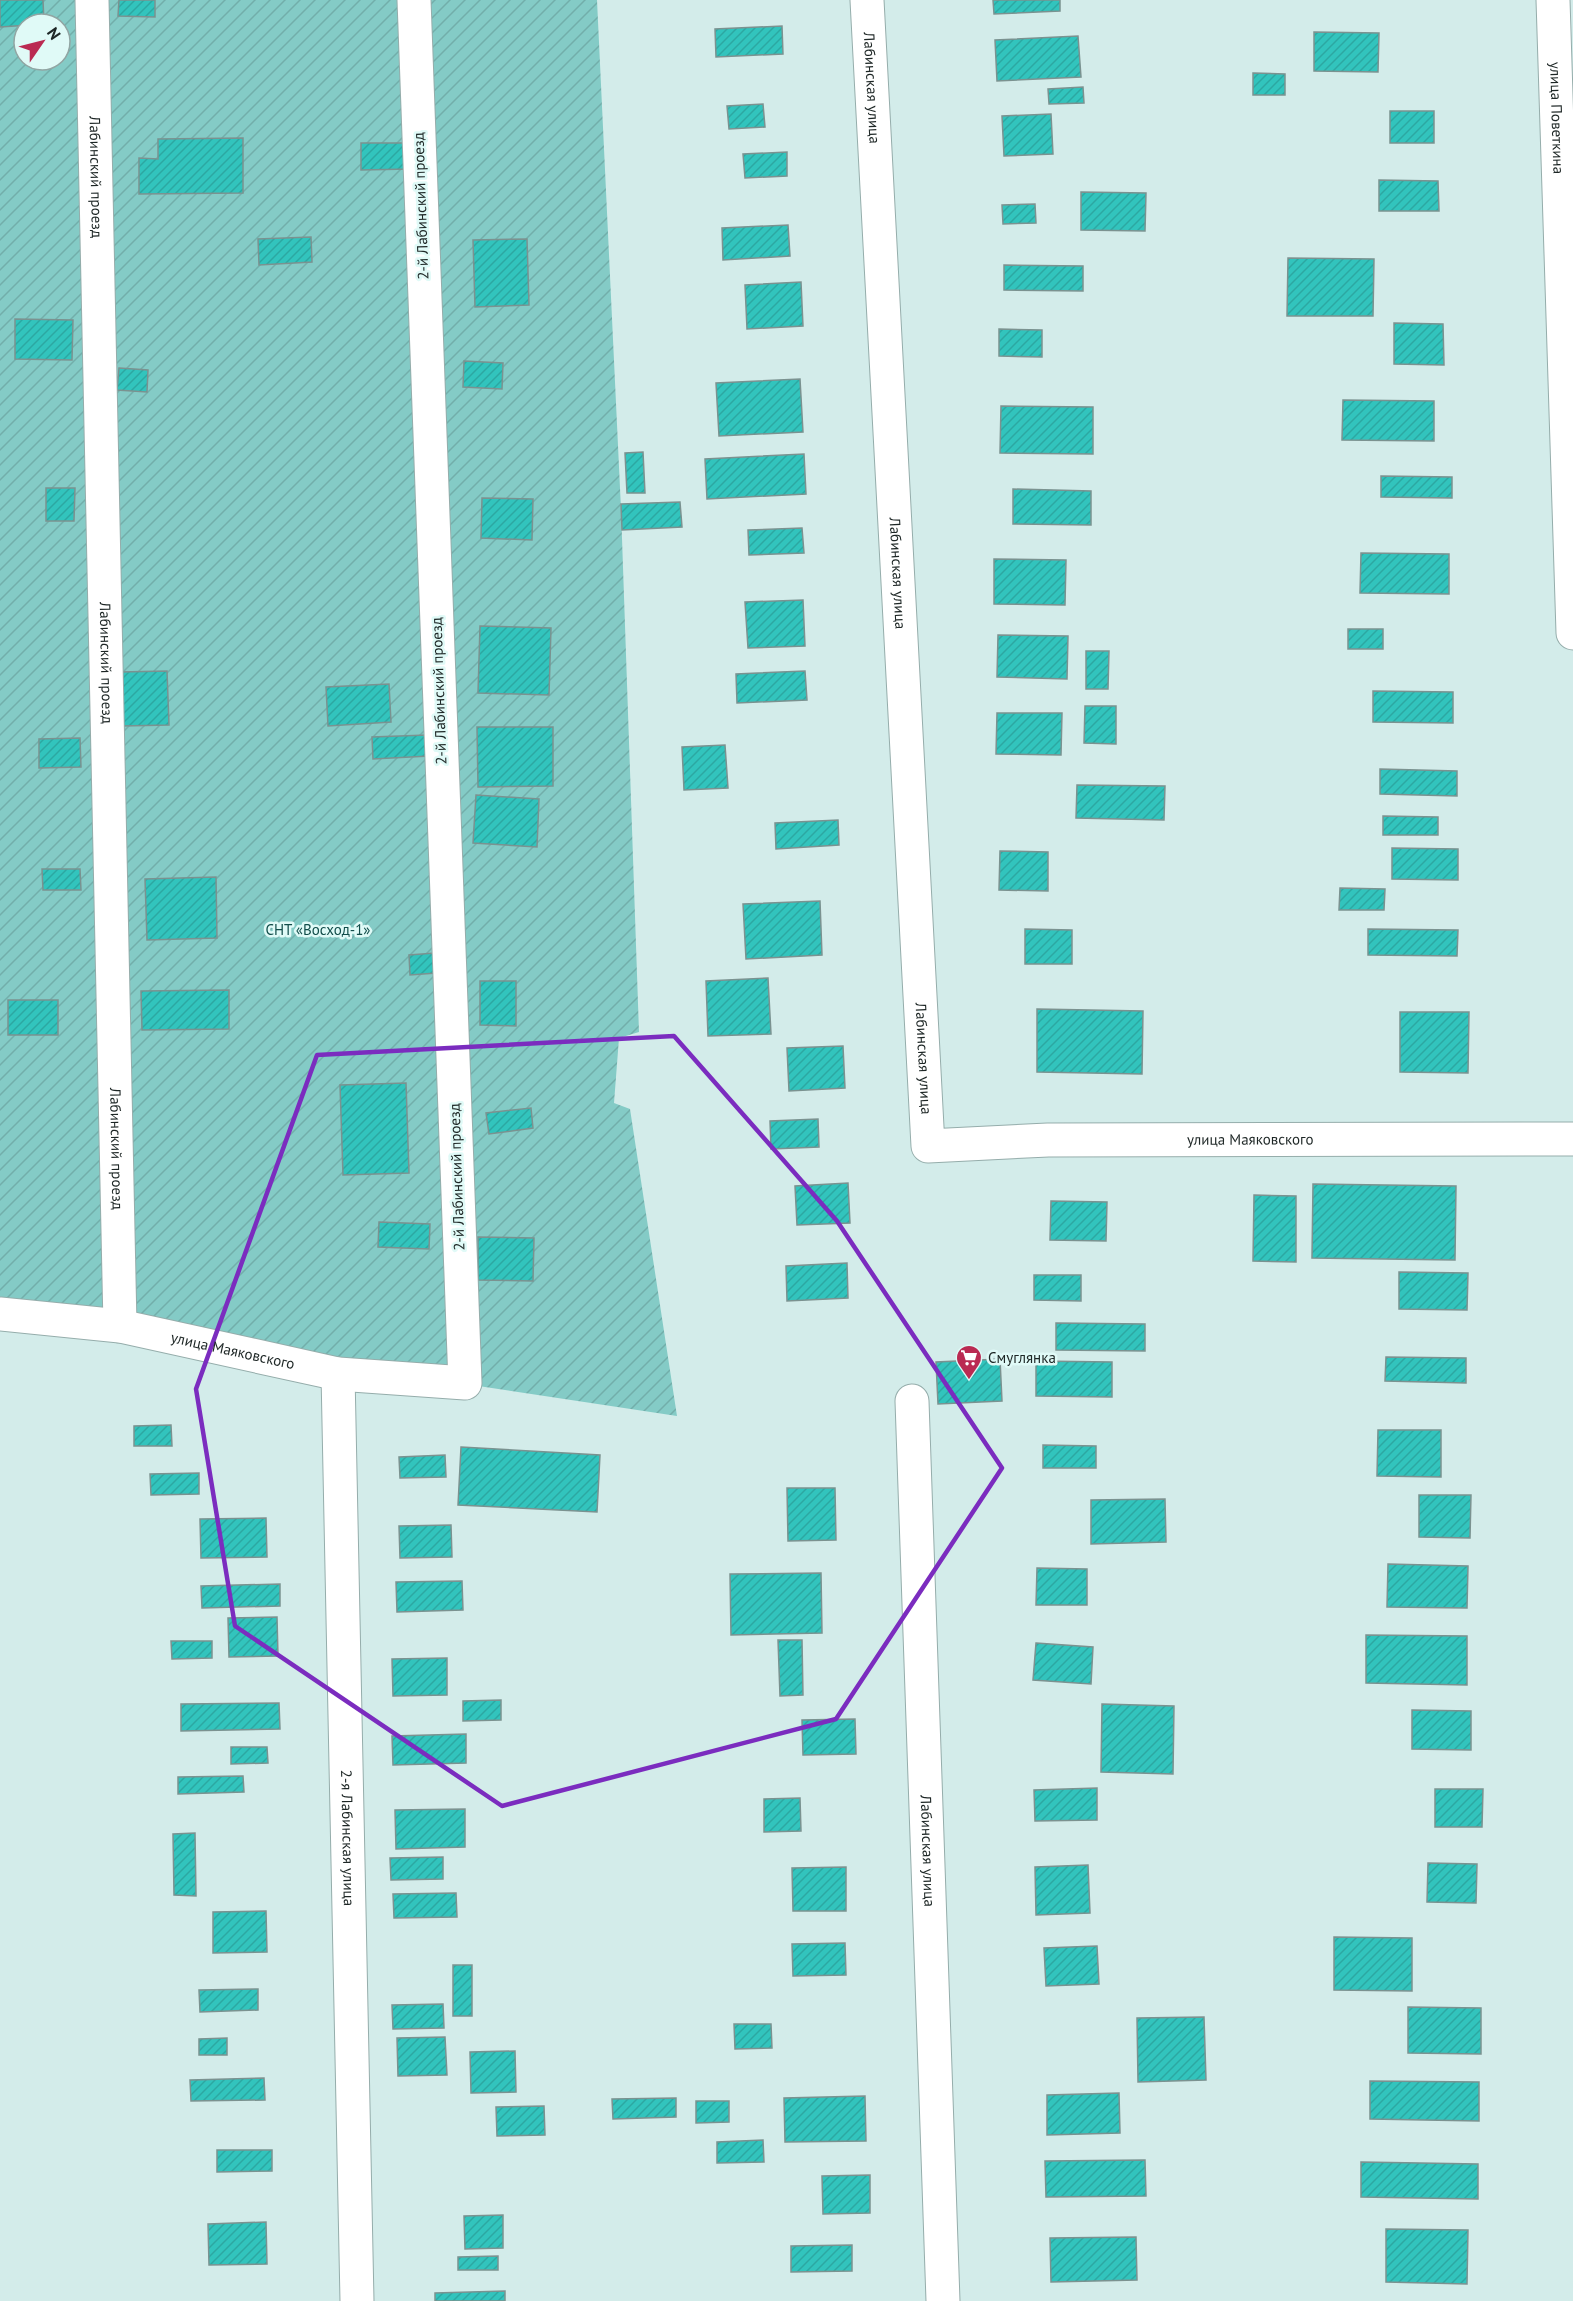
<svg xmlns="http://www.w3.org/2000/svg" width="1573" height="2301" font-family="'PT Sans',sans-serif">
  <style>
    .garden { fill: url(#garden-furrows); fill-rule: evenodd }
    .building { fill: url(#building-hatch); stroke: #7b9290; stroke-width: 1.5 }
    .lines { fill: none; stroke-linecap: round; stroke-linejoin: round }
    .street-casing { stroke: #95adab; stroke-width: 35 }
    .street { stroke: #fff; stroke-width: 33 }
    .marked { fill: none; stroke: #7b2cbf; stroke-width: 4.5; stroke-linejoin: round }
    .labels { text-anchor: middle; stroke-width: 5; stroke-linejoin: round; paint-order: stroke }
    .street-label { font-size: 15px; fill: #1d2625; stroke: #e0faf7 }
    .park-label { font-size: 15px; fill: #114d4a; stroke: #e0faf7 }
    .poi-label { font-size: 15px; fill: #1d2625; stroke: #e0faf7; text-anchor: start }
  </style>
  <defs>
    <pattern id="garden-furrows" width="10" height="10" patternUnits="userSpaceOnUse" patternTransform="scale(1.5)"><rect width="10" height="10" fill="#84cbc6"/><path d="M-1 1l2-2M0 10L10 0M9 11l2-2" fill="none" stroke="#72aeaa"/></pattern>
    <pattern id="building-hatch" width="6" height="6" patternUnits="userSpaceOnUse" patternTransform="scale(1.5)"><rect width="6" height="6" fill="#32c4bd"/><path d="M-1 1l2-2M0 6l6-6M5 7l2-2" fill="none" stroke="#2ca8a2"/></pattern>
  </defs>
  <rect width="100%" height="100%" fill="#d3ecea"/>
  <!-- garden -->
  <path class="garden" d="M0,0H597L621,509L639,1032L619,1038L614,1103L630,1109L677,1416L0,1314ZM24,24H60V60H24Z"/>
  <!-- building -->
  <g class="building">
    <path d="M0,0H43L44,24L0,27Z"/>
    <path d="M119,0H155V17L118,16Z"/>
    <path d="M993,0H1060V11L994,14Z"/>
    <path d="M782,26L783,54L716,57L715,29Z"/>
    <path d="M1314,32L1379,33L1378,72L1314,71Z"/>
    <path d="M1078,36L1081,77L997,81L995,40Z"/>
    <path d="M1253,73L1285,74V95H1253Z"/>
    <path d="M1083,87L1084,103L1049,104L1048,89Z"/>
    <path d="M763,104L765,127L729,129L727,106Z"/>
    <rect x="1390" y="111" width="44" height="32"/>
    <path d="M1051,114L1053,154L1004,156L1002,116Z"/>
    <path d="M243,138V193L139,194V158L158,159V139Z"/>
    <path d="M361,143H408L409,169L361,170Z"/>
    <path d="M787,152V176L745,178L743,154Z"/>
    <path d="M1379,180L1438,181L1439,211H1379Z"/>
    <path d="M1081,192L1146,193L1145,231L1081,230Z"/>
    <path d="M1035,204L1036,223L1003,224L1002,205Z"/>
    <path d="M788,225L790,256L723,260L722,228Z"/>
    <path d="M311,237L312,262L259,265L258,239Z"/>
    <path d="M527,239L529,305L475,307L473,240Z"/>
    <path d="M1288,258L1374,259L1373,316H1287Z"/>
    <path d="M1004,265L1083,266V291L1004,290Z"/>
    <path d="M801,282L803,326L747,329L745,285Z"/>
    <path d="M15,319L73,320L72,360L15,359Z"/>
    <path d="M1394,323L1443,324L1444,365L1394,364Z"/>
    <path d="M999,329L1042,330V357L999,356Z"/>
    <path d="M464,361L503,363L502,389L463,387Z"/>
    <path d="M119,368L148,370L147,392L117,390Z"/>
    <path d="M800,379L803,432L719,436L716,383Z"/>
    <path d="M1343,400L1434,401V441L1342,440Z"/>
    <path d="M1001,406L1093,407V454L1000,453Z"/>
    <path d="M643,452L645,493H627L625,453Z"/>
    <path d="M804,454L806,494L707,499L705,459Z"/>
    <path d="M1381,476L1452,477V498L1381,497Z"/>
    <path d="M46,488H75L74,521H46Z"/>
    <path d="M1013,489L1091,491V525L1013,524Z"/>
    <path d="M482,498L533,499L532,540L481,538Z"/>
    <path d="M680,502L682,527L622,530L621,504Z"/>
    <path d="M802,528L804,553L749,555L748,530Z"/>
    <path d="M1361,553L1449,554V594L1360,593Z"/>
    <path d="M994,559L1066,560L1065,605L994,604Z"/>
    <path d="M803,600L805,646L748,648L745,602Z"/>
    <path d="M480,626L551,628L549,695L478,693Z"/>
    <rect x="1348" y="629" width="35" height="20"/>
    <path d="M998,635L1068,636L1067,679L997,677Z"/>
    <path d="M1086,651H1109L1108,689H1086Z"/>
    <path d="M167,671L169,725L122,726L120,672Z"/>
    <path d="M805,671L807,700L737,703L736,674Z"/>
    <path d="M389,684L391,722L328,726L326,687Z"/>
    <path d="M1373,691L1453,692V723L1373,722Z"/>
    <path d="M1085,706H1116V744L1084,743Z"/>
    <path d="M997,713H1062L1061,755L996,754Z"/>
    <path d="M477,727H553V786L478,787Z"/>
    <path d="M427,735L429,756L373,759L372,737Z"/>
    <path d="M80,738L81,767L39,768V739Z"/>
    <path d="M725,745L728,788L684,790L682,747Z"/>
    <path d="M1380,769L1457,771V796L1380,794Z"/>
    <path d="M1077,785L1165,786L1164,820L1076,818Z"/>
    <path d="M476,795L539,799L537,847L473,843Z"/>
    <path d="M1383,816L1438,817V835H1383Z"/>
    <path d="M838,820L839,845L776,849L775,823Z"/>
    <path d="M1392,848L1458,849V880L1392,879Z"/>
    <path d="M1000,851L1048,852V891L999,890Z"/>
    <path d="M42,869H80L81,890H43Z"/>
    <path d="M216,877L217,938L147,940L145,879Z"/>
    <path d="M1340,888L1385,889L1384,910H1339Z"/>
    <path d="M820,901L822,955L746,959L743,904Z"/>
    <path d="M1025,929L1072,930V964H1025Z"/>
    <path d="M1368,929L1458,930L1457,956L1368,955Z"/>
    <path d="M435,953L436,973L410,975L409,955Z"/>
    <path d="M768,978L771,1034L708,1036L706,981Z"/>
    <path d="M480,981H516V1026L480,1025Z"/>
    <path d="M229,990V1029L142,1030L141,991Z"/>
    <rect x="8" y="1000" width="50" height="35"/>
    <path d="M1037,1009L1143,1011L1142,1074L1037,1072Z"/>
    <path d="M1400,1012H1469L1468,1073L1400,1072Z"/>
    <path d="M843,1046L845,1088L789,1091L787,1048Z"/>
    <path d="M406,1083L409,1173L343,1175L340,1085Z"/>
    <path d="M531,1108L533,1128L489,1134L486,1113Z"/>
    <path d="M818,1119L819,1147L771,1149L770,1121Z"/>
    <path d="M848,1183L850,1223L797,1225L795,1186Z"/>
    <path d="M1313,1184L1456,1186L1455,1260L1312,1258Z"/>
    <path d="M1254,1195L1296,1196V1262L1253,1261Z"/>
    <path d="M1051,1201L1107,1202L1106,1241L1050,1240Z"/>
    <path d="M379,1222L430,1224L429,1249L378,1247Z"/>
    <path d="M478,1237L534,1238L533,1281L478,1280Z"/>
    <path d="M847,1263L848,1298L787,1301L786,1266Z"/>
    <path d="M1399,1272L1468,1273L1467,1310L1399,1309Z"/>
    <path d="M1034,1275H1081V1301L1034,1300Z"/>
    <path d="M1056,1323L1145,1324V1351L1056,1350Z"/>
    <path d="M1386,1357L1466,1358V1383L1385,1381Z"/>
    <path d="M1000,1359L1002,1401L938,1404L936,1362Z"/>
    <path d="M1036,1361L1112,1362V1397L1036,1396Z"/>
    <path d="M171,1425L172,1446H134V1426Z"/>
    <path d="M1378,1430H1441V1477L1377,1476Z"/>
    <path d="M1043,1445L1096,1446V1468H1043Z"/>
    <path d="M461,1447L600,1455L597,1512L458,1505Z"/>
    <path d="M445,1455L446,1477L400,1478L399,1457Z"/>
    <path d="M199,1473V1494L151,1495L150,1474Z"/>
    <path d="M787,1488H835L836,1540L788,1541Z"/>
    <path d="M1419,1495H1471L1470,1538L1419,1537Z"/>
    <path d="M1165,1499L1166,1542L1091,1544V1500Z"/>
    <path d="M266,1518L267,1557L201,1558L200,1519Z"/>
    <path d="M451,1525L452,1557L400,1558L399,1526Z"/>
    <path d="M1388,1564L1468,1566L1467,1608L1387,1607Z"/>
    <path d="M1037,1568L1087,1569V1605H1036Z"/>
    <path d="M821,1573L822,1633L731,1635L730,1574Z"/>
    <path d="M462,1581L463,1610L397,1612L396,1582Z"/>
    <path d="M280,1584V1606L202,1608L201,1586Z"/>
    <path d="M277,1617L278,1656L229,1657L228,1618Z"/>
    <path d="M1366,1635L1467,1636V1685L1366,1683Z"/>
    <path d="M778,1640H802L803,1695L780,1696Z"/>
    <path d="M171,1641H212V1658L172,1659Z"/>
    <path d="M1036,1643L1093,1647L1091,1684L1033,1680Z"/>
    <path d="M447,1658V1695L393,1696L392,1659Z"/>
    <path d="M501,1700V1720L463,1721V1701Z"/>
    <path d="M279,1703L280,1729L181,1731V1704Z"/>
    <path d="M1102,1704L1174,1706L1173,1774L1101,1772Z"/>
    <path d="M1412,1710L1471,1711V1750L1412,1749Z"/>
    <path d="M855,1719L856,1754L803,1755L802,1720Z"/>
    <path d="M466,1734V1763L393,1765L392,1736Z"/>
    <path d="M231,1747H267L268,1763L231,1764Z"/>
    <path d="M243,1776L244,1792L178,1794V1777Z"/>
    <path d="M1097,1788V1820L1035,1821L1034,1790Z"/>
    <path d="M1435,1789H1483L1482,1827H1435Z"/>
    <path d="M800,1798L801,1831L764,1832V1799Z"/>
    <path d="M465,1809V1847L396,1849L395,1810Z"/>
    <path d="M195,1833L196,1896L174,1895L173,1834Z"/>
    <path d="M443,1857V1879L391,1880L390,1858Z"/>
    <path d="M1428,1863L1477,1864L1476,1903L1427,1902Z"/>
    <path d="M1088,1865L1090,1913L1036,1915L1035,1867Z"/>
    <path d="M846,1867V1911H793L792,1868Z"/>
    <path d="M456,1893L457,1917L394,1918L393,1894Z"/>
    <path d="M266,1911L267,1952L213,1953V1912Z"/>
    <path d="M1334,1937L1412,1938V1991L1334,1990Z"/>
    <path d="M845,1943L846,1975L793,1976L792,1944Z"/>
    <path d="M1097,1946L1099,1984L1046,1986L1044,1948Z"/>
    <rect x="453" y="1965" width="19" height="51"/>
    <path d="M258,1989V2010L200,2012L199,1990Z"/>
    <path d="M443,2004L444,2028L393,2029L392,2005Z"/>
    <path d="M1408,2007L1481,2008V2054L1408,2053Z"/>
    <path d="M1204,2017L1206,2080L1138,2082L1137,2018Z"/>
    <path d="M734,2024H771L772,2048L735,2049Z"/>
    <path d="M445,2037L447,2075L398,2076L397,2038Z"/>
    <path d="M227,2038V2055H199V2039Z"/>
    <path d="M515,2051L516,2092L471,2093L470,2052Z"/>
    <path d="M264,2078L265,2100L191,2101L190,2080Z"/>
    <path d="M1370,2081L1479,2082V2121L1370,2119Z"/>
    <path d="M1119,2093L1120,2133L1047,2135V2095Z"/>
    <path d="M865,2096L866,2141L785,2142L784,2098Z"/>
    <path d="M676,2098V2117L613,2119L612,2099Z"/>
    <path d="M696,2101H729V2122L696,2123Z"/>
    <path d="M544,2106L545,2135L497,2136L496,2107Z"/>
    <path d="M763,2140L764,2162L717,2163V2142Z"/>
    <path d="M217,2150H272V2171L217,2172Z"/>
    <path d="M1145,2160L1146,2196L1046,2197L1045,2161Z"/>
    <path d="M1361,2162L1478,2164V2199L1361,2197Z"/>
    <path d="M870,2175V2213L823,2214L822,2176Z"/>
    <path d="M503,2215V2248L465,2249L464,2216Z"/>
    <path d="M266,2222L267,2264L209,2265L208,2224Z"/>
    <path d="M1386,2229L1468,2230L1467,2284L1386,2282Z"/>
    <path d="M1136,2237L1137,2280L1051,2282L1050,2238Z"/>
    <path d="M852,2245V2271L791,2272V2246Z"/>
    <path d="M498,2256V2270H458V2257Z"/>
    <path d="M505,2291V2301H435V2293Z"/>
  </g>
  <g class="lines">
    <defs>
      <g id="street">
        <path id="s1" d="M92,0L120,1326"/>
        <path id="s2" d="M867,0L928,1146L1048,1140L1573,1139"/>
        <path id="s3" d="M1553,0L1573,633"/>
        <path id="s4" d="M0,1314L120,1326L338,1374L465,1383L414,0"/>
        <path id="s5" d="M338,1374L357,2301"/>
        <path id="s6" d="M912,1401L943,2301"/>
      </g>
    </defs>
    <!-- street casing -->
    <use href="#street" class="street-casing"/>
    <!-- street -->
    <use href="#street" class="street"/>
  </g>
  <!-- marked area -->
  <path class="marked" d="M674,1036L837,1221L1002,1468L836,1719L502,1806L235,1626L196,1389L317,1055Z"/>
  <!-- icons -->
  <defs>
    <symbol id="supermarket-pin" viewBox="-11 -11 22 30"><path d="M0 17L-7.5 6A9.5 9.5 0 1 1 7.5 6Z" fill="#ba2a52" stroke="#e0faf7"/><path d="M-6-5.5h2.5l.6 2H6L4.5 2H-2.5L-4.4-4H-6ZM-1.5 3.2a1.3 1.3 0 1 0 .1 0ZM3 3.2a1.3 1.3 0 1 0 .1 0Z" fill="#fff"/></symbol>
  </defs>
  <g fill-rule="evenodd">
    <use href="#supermarket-pin" x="954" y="1343" width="30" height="40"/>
  </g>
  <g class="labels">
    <!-- street labels -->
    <g class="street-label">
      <text dy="5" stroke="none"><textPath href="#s2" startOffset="88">Лабинская улица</textPath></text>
      <text dy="5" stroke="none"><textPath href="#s3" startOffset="118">улица Поветкина</textPath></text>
      <text dy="5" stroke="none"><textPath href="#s1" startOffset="177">Лабинский проезд</textPath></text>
      <text transform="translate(421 206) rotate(-92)" y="5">2-й Лабинский проезд</text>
      <text dy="5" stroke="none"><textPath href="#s2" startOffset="574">Лабинская улица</textPath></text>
      <text dy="5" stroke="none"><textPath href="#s1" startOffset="663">Лабинский проезд</textPath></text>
      <text transform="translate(439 691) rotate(-92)" y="5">2-й Лабинский проезд</text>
      <text dy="5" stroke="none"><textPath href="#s2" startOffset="1060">Лабинская улица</textPath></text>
      <text dy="5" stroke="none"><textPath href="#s2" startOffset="1470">улица Маяковского</textPath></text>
      <text dy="5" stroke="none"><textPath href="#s1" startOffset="1149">Лабинский проезд</textPath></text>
      <text transform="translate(457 1177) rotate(-92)" y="5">2-й Лабинский проезд</text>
      <text dy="5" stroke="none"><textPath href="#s4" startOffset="236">улица Маяковского</textPath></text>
      <text dy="5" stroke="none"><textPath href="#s5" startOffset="464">2-я Лабинская улица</textPath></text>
      <text dy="5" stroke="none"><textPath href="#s6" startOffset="450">Лабинская улица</textPath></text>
    </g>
    <!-- park labels -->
    <g class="park-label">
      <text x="318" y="935">СНТ «Восход-1»</text>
    </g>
    <!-- poi labels -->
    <g class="poi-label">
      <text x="988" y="1363">Смуглянка</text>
    </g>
  </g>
  <!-- north arrow -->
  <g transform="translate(42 42) rotate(55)"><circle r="28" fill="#e0faf7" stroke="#92a5a3" stroke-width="1.5"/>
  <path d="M0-4.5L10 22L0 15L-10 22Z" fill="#ba2a52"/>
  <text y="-9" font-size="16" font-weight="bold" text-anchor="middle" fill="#1d2625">N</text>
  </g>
</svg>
